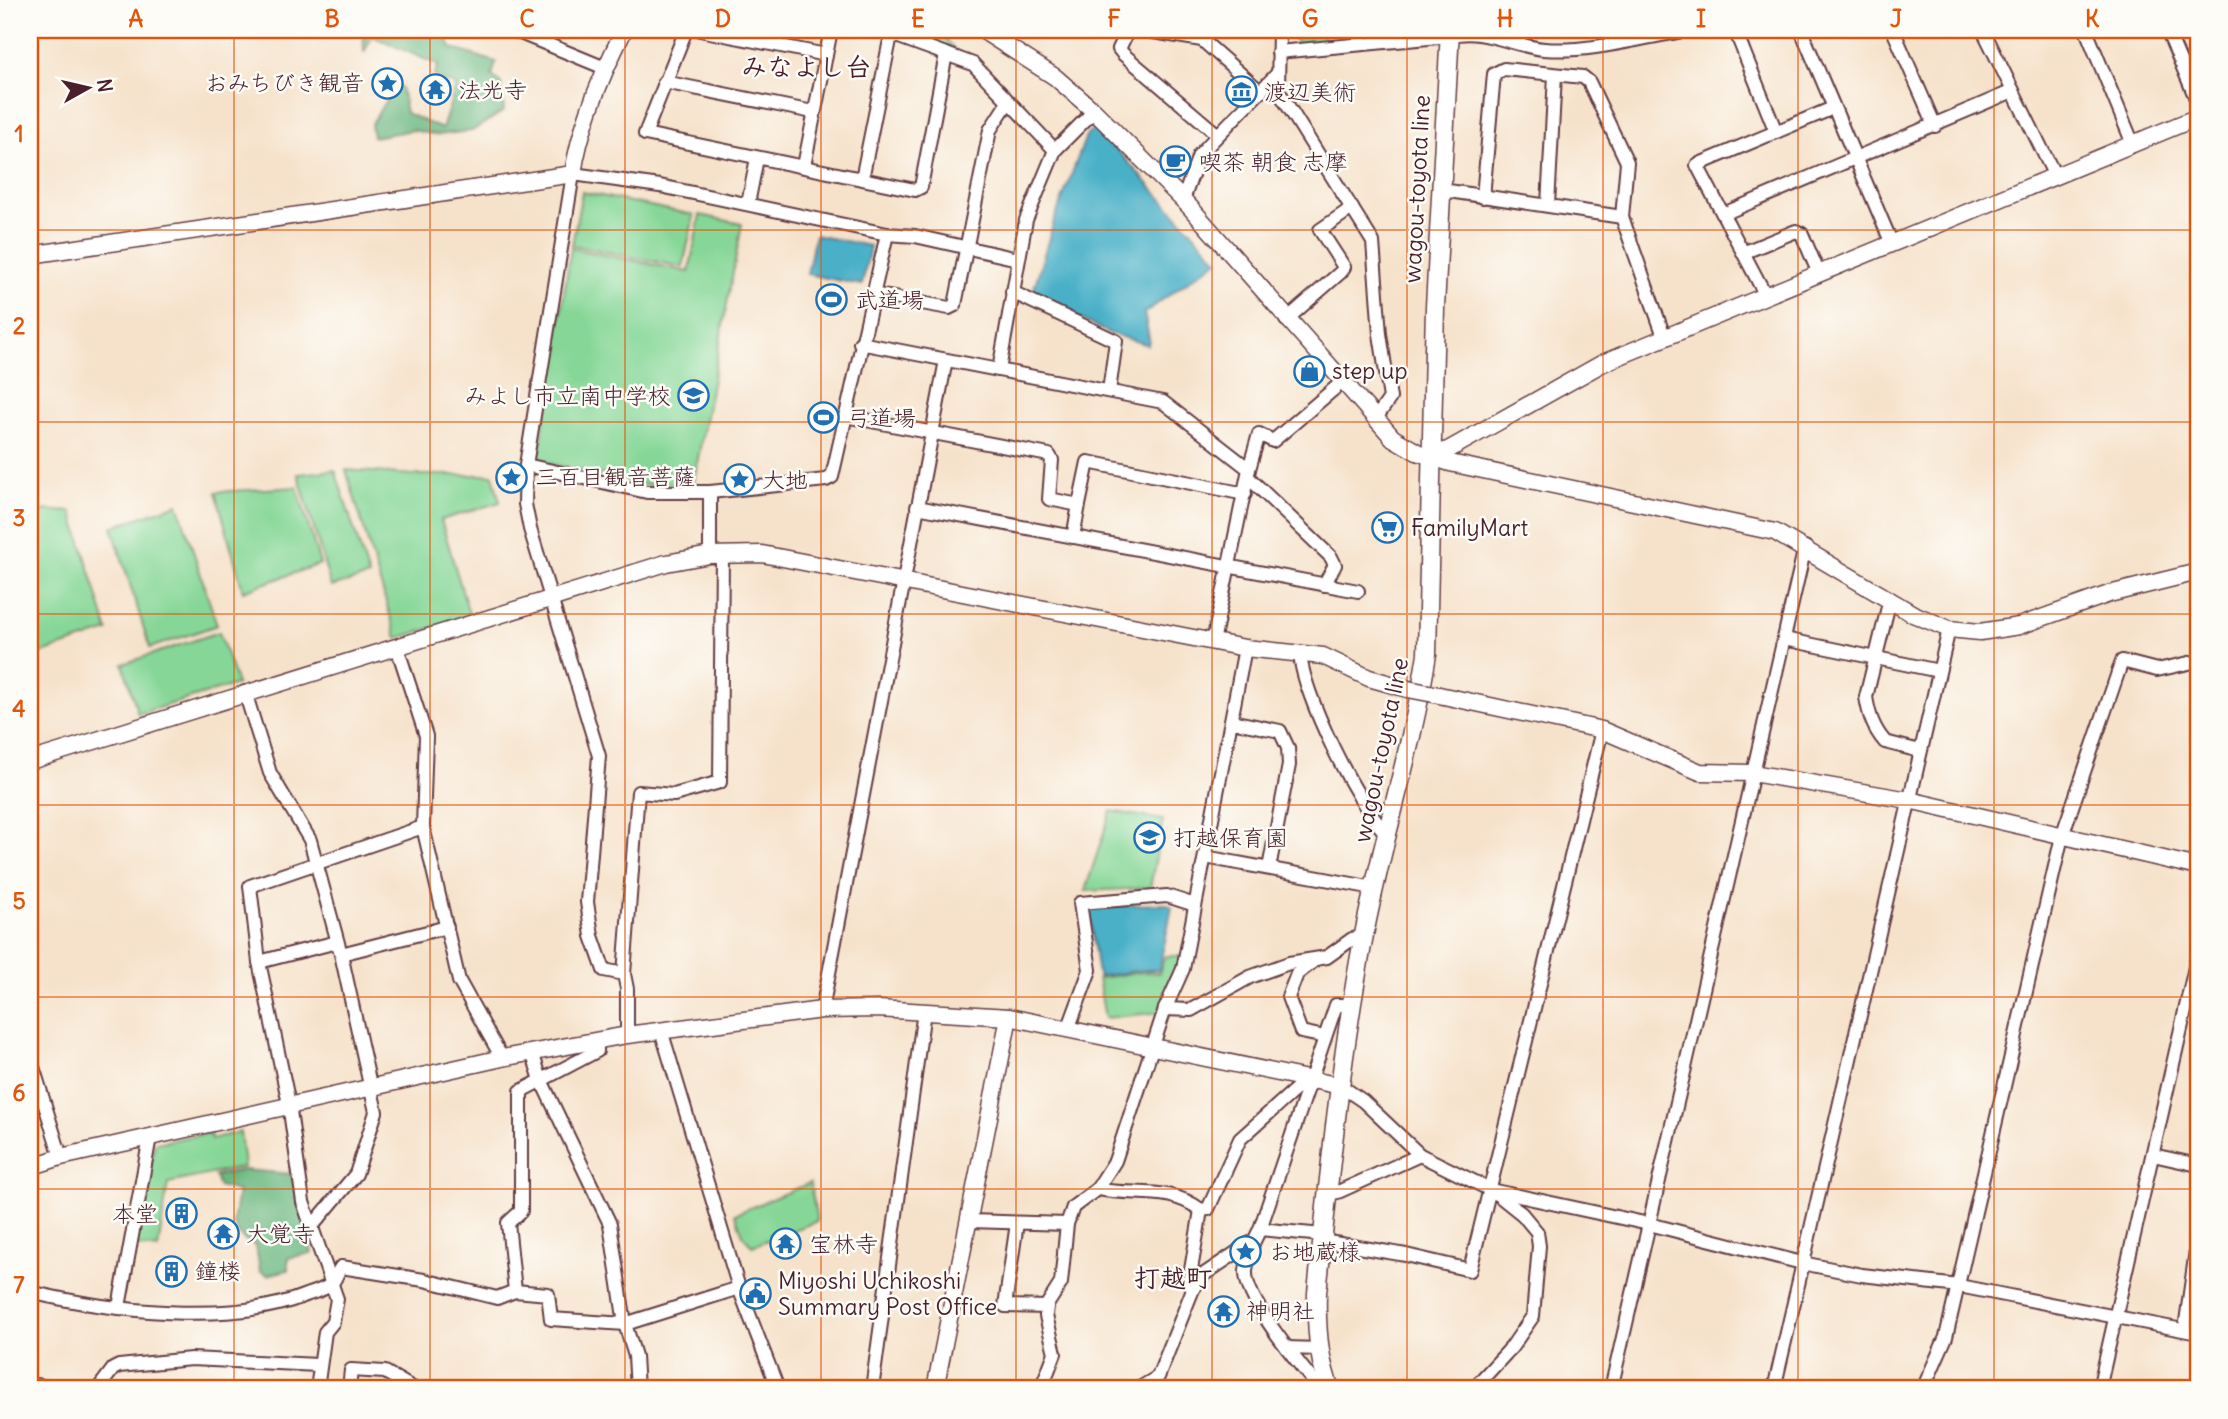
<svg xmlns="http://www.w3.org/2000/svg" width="2228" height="1419" font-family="Delius,'Klee One',sans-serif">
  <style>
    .green { fill: #86d797; stroke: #687b61; stroke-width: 2 }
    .forest { fill: #6cb880; stroke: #5b6c56; stroke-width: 2 }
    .water { fill: #49b0c8; stroke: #4a687a; stroke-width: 2 }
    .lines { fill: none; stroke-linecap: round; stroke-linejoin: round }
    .minor-casing { stroke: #643c43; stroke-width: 16 }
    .tertiary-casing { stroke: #643c43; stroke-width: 19 }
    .secondary-casing { stroke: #643c43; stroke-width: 21 }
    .minor { stroke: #fff; stroke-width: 12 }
    .tertiary { stroke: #fff; stroke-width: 16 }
    .secondary { stroke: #fff; stroke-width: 18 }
    .tertiary-bridge-casing { stroke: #643c43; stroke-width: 19; stroke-linecap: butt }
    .tertiary-bridge { stroke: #fff; stroke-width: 16 }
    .grid { fill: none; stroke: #e0560e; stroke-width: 2; stroke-opacity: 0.55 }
    .labels { text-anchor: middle; stroke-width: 5; stroke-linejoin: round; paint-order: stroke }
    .poi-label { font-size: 23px; fill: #4a1f2b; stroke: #fdfcf7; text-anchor: start }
    .street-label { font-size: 23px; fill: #4a1f2b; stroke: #fdfcf7 }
    .quarter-label { font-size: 26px; font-weight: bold; fill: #4a1f2b; stroke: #fdfcf7 }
    .neatline { fill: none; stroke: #e0560e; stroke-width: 2.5 }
    .grid-label { font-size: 23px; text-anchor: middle; font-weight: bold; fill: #e0560e }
  </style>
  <rect width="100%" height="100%" fill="#fdfcf7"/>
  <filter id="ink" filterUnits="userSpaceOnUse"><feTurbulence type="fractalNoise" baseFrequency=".0143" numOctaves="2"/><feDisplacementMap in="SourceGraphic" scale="14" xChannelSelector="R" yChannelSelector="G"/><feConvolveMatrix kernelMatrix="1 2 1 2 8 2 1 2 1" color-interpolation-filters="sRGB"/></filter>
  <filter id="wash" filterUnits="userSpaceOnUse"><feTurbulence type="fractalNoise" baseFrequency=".00686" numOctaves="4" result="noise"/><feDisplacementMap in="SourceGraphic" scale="28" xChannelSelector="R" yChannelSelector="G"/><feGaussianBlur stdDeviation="1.57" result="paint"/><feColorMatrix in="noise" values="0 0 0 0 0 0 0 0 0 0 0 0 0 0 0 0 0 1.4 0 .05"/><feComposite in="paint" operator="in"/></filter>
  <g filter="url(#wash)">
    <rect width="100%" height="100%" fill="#f6e2cb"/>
    <!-- green -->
    <g class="green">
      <path d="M892,30H937L961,55Z"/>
      <path d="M1292,30H1323L1324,43L1297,45Z"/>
      <path d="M582,192L694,215L683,267L572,245Z"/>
      <path d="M700,215L742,224L693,485H646L538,461L571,248L689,272Z"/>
      <path d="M335,470L369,576L331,587L298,474Z"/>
      <path d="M346,470L413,475H493L500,502L441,520L470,617L397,638Z"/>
      <path d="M297,487L320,564L243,591L216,492Z"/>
      <path d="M178,504L217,625L150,648L112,527Z"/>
      <path d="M41,510L72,512L108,631L30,657V512Z"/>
      <path d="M219,632L237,684L138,714L123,664Z"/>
      <path d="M1111,811L1163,820L1150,888L1085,891Z"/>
      <path d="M1165,956H1182L1161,1012L1105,1018L1098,978C1118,976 1140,970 1159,973Z"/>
      <path d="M240,1132L244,1167L168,1183L158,1249L136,1246L155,1143L210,1133L211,1139Z"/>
      <path d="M810,1183L817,1221L752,1246L743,1235L735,1214Z"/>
    </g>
    <!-- forest -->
    <g class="forest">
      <path d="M363,30H444L451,48L496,62L492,76L501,83L504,111L472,131L436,135L413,130L373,137L371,125L395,85L401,87L406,113L442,129L456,86L434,76L438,65L372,36L364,53Z"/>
      <path d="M244,1170L293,1174L312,1253L288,1258V1270L268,1275L260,1271L256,1246L242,1238L233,1223L238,1191L218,1186L215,1176Z"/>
    </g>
    <!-- water -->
    <g class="water">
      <path d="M1096,127L1218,260L1144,313L1149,338L1148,345L1109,333L1032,295L1054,221L1086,136Z"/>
      <path d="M815,235L870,246L862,285L807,274Z"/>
      <path d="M1167,904L1172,907L1159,970C1139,968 1118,975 1098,976L1089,910L1094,906Z"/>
    </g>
  </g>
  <g filter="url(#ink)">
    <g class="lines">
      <defs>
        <g id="minor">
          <path d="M513,30L605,68"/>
          <path d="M686,30L645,134L915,190L921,187L946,54"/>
          <path d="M700,30L826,55"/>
          <path d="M880,30L973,64L1055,150"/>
          <path d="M1128,30L1119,49L1123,54L1218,135L1278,73"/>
          <path d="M1141,30L1202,40L1261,92"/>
          <path d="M1279,30L1278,90L1373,242L1380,334L1390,398L1376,418"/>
          <path d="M1735,30L1776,132"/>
          <path d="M1801,30L1892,244"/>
          <path d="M1893,30L1935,126"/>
          <path d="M1983,30L2055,176"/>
          <path d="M2086,30L2133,144"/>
          <path d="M2167,30L2198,103"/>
          <path d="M1278,52L1450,36C1481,26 1512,46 1544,49C1591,53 1643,37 1689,30"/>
          <path d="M664,82L813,112"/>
          <path d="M804,166L831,30"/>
          <path d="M862,179L891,35"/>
          <path d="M1442,190L1622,217L1665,339"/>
          <path d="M1483,197L1494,74L1504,69L1583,77L1589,82L1627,162L1622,217"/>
          <path d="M1183,200L1199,155L1218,135"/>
          <path d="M748,204L757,158"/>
          <path d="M1548,205L1555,75"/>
          <path d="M1723,214L2013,91"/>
          <path d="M887,234L915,236L1018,259"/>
          <path d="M1745,252L1796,231L1802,234L1819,274"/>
          <path d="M1012,292L1116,341L1109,391"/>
          <path d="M872,294L949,308L955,305L990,130L1008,102"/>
          <path d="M1766,296L1697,165L1833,108"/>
          <path d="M1286,320L1341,272L1344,267L1320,230L1352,208"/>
          <path d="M860,343L1163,402L1249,469L1213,642"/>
          <path d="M999,370L1026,220L1055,150L1094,111"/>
          <path d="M845,416L1049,455L1052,460L1049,499L1079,505L1088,462L1245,494"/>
          <path d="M526,465L647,492H710L826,480L832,477L887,234L660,186L573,174L526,465L525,504L530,529L599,756L587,902L592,936L604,970L624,974L627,989V1035"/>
          <path d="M1249,469L1259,434L1273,441L1341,383"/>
          <path d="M1248,477L1331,557L1335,565L1324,585"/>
          <path d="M710,492V555"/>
          <path d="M917,507L1358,591"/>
          <path d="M1073,537L1079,505"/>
          <path d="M1890,599L1866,697C1869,715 1873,728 1885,742L1920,751"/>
          <path d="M1784,639L1939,671"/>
          <path d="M397,647L426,736L423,827L459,981L502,1058"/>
          <path d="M1300,652C1301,692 1358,807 1388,835"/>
          <path d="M245,692L270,773L310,840L341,954L376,1112L356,1174L314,1224"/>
          <path d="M1231,721L1280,731L1288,748L1289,765L1269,868"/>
          <path d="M1205,857L1374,888"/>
          <path d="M341,954L447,927"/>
          <path d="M1315,960L1297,974L1288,997L1301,1032L1325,1037"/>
          <path d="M259,962L337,942"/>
          <path d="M624,974L638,792L674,795L720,782L722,555"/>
          <path d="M1165,1009L1191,1010L1250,977L1289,963L1327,957L1352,939L1363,937"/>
          <path d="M822,1010L946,360"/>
          <path d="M1069,1027L1090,970L1080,903L1167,896L1195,905"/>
          <path d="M661,1030L739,1288L778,1389"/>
          <path d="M532,1052L541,1080L610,1224L625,1324L635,1356L637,1389"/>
          <path d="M30,1057L61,1157"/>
          <path d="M1341,1086L1363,1101L1420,1155L1491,1190L1649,1224L1802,1263L1862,1275L1959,1286L2198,1333"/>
          <path d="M2153,1155L2198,1165"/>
          <path d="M1097,1189C1135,1197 1168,1185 1201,1210"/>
          <path d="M1327,1194L1338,1192L1420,1155"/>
          <path d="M970,1221L1067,1224"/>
          <path d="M1017,1223L1005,1306L1047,1307"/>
          <path d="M1260,1229L1323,1235"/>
          <path d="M1322,1241L1406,1255L1470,1270L1602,730"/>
          <path d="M1193,1289L1189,1282L1201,1210L1208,1209L1240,1139L1306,1080"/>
          <path d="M515,1291L508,1223L521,1211V1091L597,1051V1040"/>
          <path d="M30,1292C109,1311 230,1326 306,1295C313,1292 324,1290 330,1285C336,1280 337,1272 341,1267L424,1280L497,1298L515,1291L548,1294L551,1319L625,1324L739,1288"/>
          <path d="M119,1307L150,1137"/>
          <path d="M2185,1329L2198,1236"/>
          <path d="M1287,1348L1319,1349"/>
          <path d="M1328,1386H1317C1299,1363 1244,1299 1246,1271C1247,1256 1253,1242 1260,1229L1336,1005H1351"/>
          <path d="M33,1389L37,1385L59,1389"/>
          <path d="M98,1389L113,1369L119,1366L191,1359L318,1365"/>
          <path d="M317,1389L325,1332L333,1322L337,1299L303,1202L289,1104L259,962L250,886L423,827"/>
          <path d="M349,1389L351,1370L385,1372L414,1389"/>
          <path d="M872,1389L924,1011"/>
          <path d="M1041,1389L1055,1353L1046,1316L1047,1305L1061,1283L1067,1224L1073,1207L1097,1189L1115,1161L1165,1009L1183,969L1245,648"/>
          <path d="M1138,1389L1158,1377L1193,1289L1203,1275L1252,1242"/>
          <path d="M1473,1389L1511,1348L1533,1316L1539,1246L1537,1232L1522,1214L1497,1194"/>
          <path d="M1611,1389L1805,547"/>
          <path d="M1774,1389L1949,629"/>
          <path d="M1923,1389L1946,1337L2062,836L2122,661L2157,670L2198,661"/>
          <path d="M2099,1389L2198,954"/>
        </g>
        <g id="tertiary">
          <path d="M982,30L1055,77L1094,111L1189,206L1393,438L1417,452L1450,463L1775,532L1913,614L1949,629L1980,632L2019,626L2109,594L2198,572"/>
          <path d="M30,255L573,174C580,125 602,74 624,30"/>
          <path d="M1431,454L1448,450L1603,363L2198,117"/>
          <path d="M1439,695L1602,730L1700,772L1752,773L1909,800L2198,867"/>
          <path d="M30,761L666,563L710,555L762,554L1245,648L1323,656L1369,678L1408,689"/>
          <path d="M30,1167L61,1157L502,1058L627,1035L822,1010L878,1009L1009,1017L1341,1086"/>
          <path d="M935,1389L1009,1017"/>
        </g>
        <path id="secondary" d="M1330,1389C1318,1359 1316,1326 1317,1293C1329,1175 1341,1056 1363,940C1381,844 1412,751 1427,654L1435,307L1450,30"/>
      </defs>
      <!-- minor casing -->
      <use href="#minor" class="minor-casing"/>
      <!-- tertiary casing -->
      <use href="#tertiary" class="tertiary-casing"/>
      <!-- secondary casing -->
      <use href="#secondary" class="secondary-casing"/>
      <!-- minor -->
      <use href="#minor" class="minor"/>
      <!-- tertiary -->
      <use href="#tertiary" class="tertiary"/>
      <!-- secondary -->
      <use href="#secondary" class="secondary"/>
      <defs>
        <path id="tertiary-bridge" d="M1408,689L1439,695"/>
      </defs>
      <!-- tertiary-bridge casing -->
      <use href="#tertiary-bridge" class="tertiary-bridge-casing"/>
      <!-- tertiary-bridge -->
      <use href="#tertiary-bridge" class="tertiary-bridge"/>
    </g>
  </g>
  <!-- grid -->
  <path class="grid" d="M234,30V1389M430,30V1389M625,30V1389M821,30V1389M1016,30V1389M1212,30V1389M1407,30V1389M1603,30V1389M1798,30V1389M1994,30V1389M30,230H2198M30,422H2198M30,614H2198M30,805H2198M30,997H2198M30,1189H2198"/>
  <!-- icons -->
  <defs>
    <symbol id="sight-ring" viewBox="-11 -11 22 22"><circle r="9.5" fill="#fdfcf7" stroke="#1f6fb2" stroke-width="1.5"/><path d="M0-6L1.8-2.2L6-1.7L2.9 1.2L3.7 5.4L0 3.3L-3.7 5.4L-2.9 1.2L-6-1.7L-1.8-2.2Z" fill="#1f6fb2"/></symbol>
    <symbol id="temple-ring" viewBox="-11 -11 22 22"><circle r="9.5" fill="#fdfcf7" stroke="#1f6fb2" stroke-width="1.5"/><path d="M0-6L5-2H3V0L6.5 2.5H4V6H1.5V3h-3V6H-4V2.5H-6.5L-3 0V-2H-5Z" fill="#1f6fb2"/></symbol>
    <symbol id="museum-ring" viewBox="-11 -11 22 22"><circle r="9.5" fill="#fdfcf7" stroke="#1f6fb2" stroke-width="1.5"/><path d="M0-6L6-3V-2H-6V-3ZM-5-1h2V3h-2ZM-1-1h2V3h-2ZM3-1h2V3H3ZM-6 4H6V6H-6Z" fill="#1f6fb2"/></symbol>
    <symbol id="cafe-ring" viewBox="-11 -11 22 22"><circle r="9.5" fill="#fdfcf7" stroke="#1f6fb2" stroke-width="1.5"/><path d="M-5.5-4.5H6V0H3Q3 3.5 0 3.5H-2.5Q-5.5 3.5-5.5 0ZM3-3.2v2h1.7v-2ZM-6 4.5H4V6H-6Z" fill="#1f6fb2"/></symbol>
    <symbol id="stadium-ring" viewBox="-11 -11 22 22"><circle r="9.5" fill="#fdfcf7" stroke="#1f6fb2" stroke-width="1.5"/><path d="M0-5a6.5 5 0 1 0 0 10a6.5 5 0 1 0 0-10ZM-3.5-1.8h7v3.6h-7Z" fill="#1f6fb2"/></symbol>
    <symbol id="shop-ring" viewBox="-11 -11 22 22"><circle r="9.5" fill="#fdfcf7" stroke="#1f6fb2" stroke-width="1.5"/><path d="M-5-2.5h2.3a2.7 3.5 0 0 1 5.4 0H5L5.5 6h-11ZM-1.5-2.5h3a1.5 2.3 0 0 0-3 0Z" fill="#1f6fb2"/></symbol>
    <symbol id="school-ring" viewBox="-11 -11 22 22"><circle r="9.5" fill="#fdfcf7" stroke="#1f6fb2" stroke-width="1.5"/><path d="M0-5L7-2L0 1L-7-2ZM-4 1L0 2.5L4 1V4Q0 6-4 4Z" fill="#1f6fb2"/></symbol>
    <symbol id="supermarket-ring" viewBox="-11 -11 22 22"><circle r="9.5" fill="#fdfcf7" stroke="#1f6fb2" stroke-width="1.5"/><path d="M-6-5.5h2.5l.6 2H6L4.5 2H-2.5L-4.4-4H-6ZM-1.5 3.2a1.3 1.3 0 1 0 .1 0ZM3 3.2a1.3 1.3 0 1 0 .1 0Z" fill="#1f6fb2"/></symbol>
    <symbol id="building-ring" viewBox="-11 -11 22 22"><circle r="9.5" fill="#fdfcf7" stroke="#1f6fb2" stroke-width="1.5"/><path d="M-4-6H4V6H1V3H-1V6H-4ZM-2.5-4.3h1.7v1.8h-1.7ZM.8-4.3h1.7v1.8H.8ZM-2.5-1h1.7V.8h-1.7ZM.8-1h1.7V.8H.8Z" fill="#1f6fb2"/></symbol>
    <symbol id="civic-ring" viewBox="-11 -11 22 22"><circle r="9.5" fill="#fdfcf7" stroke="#1f6fb2" stroke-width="1.5"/><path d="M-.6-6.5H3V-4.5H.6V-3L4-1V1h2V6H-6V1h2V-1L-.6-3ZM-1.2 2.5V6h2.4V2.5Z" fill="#1f6fb2"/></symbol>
  </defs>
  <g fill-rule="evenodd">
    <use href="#sight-ring" x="370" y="66" width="35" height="35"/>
    <use href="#temple-ring" x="418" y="72" width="35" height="35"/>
    <use href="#museum-ring" x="1224" y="74" width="35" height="35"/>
    <use href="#cafe-ring" x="1158" y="144" width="35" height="35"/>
    <use href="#stadium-ring" x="814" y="282" width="35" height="35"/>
    <use href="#shop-ring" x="1292" y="354" width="35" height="35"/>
    <use href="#school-ring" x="676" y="378" width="35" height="35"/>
    <use href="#stadium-ring" x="806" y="400" width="35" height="35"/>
    <use href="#sight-ring" x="494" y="460" width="35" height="35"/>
    <use href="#sight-ring" x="722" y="462" width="35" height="35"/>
    <use href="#supermarket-ring" x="1370" y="510" width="35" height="35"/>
    <use href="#school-ring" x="1132" y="820" width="35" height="35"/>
    <use href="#building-ring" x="164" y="1196" width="35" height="35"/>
    <use href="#temple-ring" x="206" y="1216" width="35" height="35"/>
    <use href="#temple-ring" x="768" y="1226" width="35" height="35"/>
    <use href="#sight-ring" x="1228" y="1234" width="35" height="35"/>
    <use href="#building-ring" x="154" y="1254" width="35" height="35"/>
    <use href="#civic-ring" x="738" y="1276" width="35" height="35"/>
    <use href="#temple-ring" x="1206" y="1294" width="35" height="35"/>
  </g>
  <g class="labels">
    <!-- poi labels -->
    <g class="poi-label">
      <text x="364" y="91" text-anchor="end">おみちびき観音</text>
      <text x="458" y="98">法光寺</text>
      <text x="1264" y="100">渡辺美術</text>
      <text x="1199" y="170">喫茶 朝食 志摩</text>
      <text x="855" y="308">武道場</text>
      <text x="1332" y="379">step up</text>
      <text x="671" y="404" text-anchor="end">みよし市立南中学校</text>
      <text x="847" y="426">弓道場</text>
      <text x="535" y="485">三百目観音菩薩</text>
      <text x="762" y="488">大地</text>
      <text x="1411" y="536">FamilyMart</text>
      <text x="1173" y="846">打越保育園</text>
      <text x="158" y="1222" text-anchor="end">本堂</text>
      <text x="246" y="1242">大覚寺</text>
      <text x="809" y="1252">宝林寺</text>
      <text x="1269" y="1260">お地蔵様</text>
      <text x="195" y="1279">鐘楼</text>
      <text x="778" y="1289">Miyoshi Uchikoshi<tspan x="778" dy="26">Summary Post Office</tspan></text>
      <text x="1246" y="1319">神明社</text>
    </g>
    <!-- street labels -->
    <g class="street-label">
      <text transform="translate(1417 189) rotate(-87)" y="8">wagou-toyota line</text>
      <text transform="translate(1381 750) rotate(-78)" y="8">wagou-toyota line</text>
    </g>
    <!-- quarter labels -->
    <g class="quarter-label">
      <text x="806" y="76">みなよし台</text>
      <text x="1173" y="1287">打越町</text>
    </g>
  </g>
  <!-- margin -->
  <rect width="2228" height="1419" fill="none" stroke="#fdfcf7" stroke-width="77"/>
  <!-- north arrow -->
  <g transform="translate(88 88) rotate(82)" stroke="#fdfcf7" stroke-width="5" paint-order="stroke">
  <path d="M0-5L12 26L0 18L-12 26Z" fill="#4a1f2b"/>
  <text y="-10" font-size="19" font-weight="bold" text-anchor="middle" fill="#4a1f2b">N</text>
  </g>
  <rect x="38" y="38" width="2152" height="1342" class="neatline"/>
  <g class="grid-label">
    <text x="136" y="27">A</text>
    <text x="332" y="27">B</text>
    <text x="527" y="27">C</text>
    <text x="723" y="27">D</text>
    <text x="918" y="27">E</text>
    <text x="1114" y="27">F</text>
    <text x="1310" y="27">G</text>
    <text x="1505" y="27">H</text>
    <text x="1701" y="27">I</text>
    <text x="1896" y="27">J</text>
    <text x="2092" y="27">K</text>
    <text x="19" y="142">1</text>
    <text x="19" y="334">2</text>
    <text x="19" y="526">3</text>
    <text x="19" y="717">4</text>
    <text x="19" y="909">5</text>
    <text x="19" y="1101">6</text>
    <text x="19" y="1293">7</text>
  </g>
</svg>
